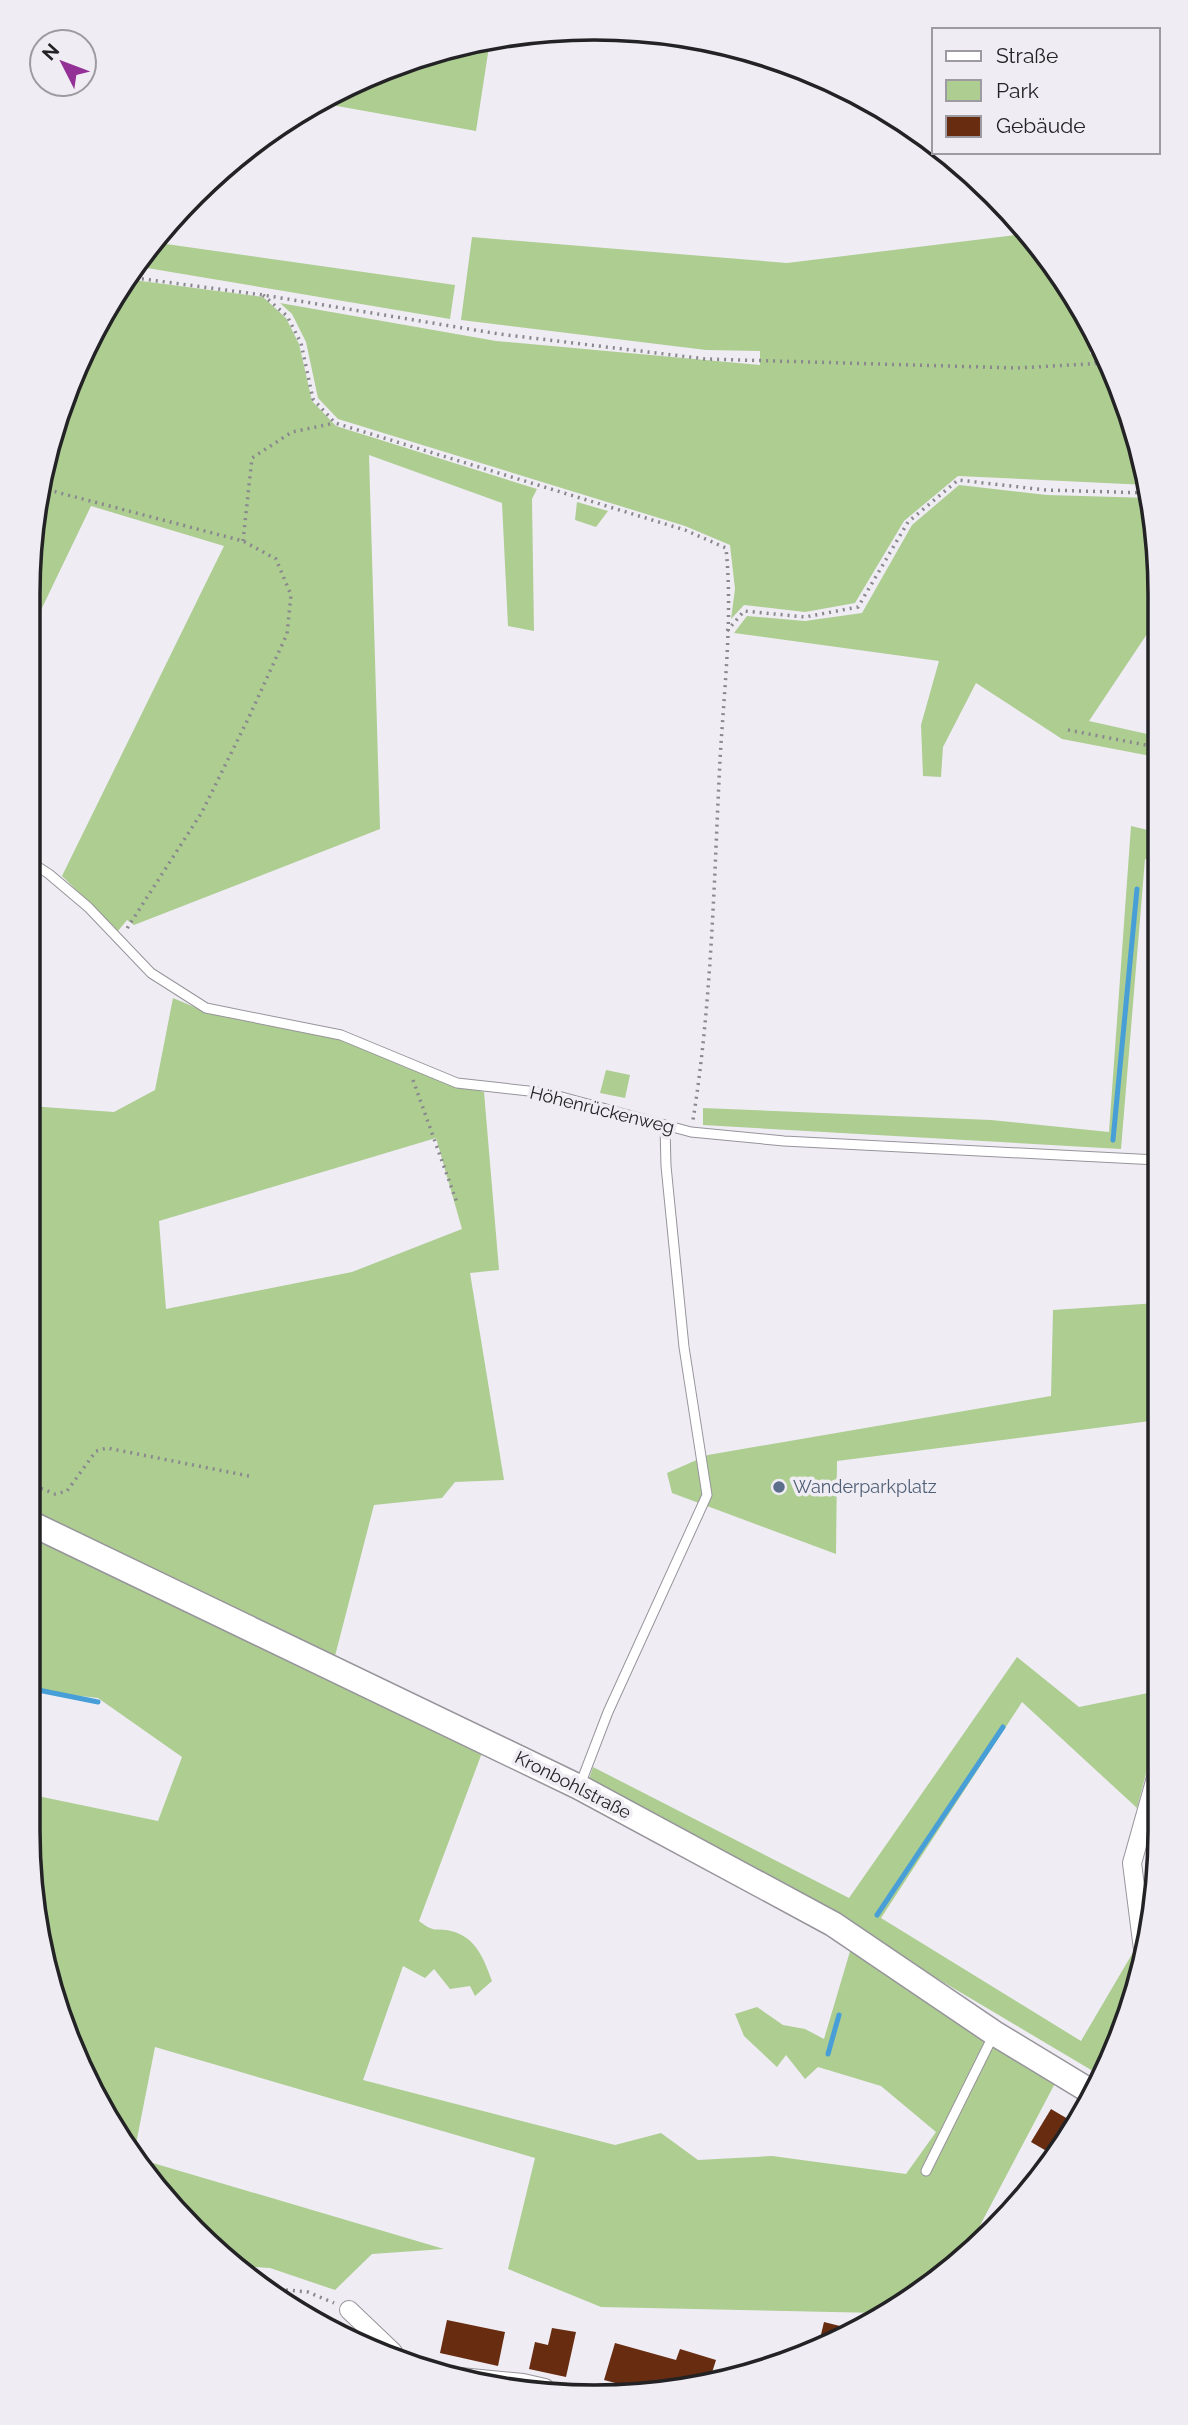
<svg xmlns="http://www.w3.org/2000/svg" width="1188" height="2425" font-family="Raleway,sans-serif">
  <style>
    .green { fill: #adcd91; fill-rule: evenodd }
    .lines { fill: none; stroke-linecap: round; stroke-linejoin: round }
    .stream { stroke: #489fd8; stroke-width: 5 }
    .building { fill: #682c10 }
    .lane-casing { stroke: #97949b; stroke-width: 11 }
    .street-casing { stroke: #97949b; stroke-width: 20 }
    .secondary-casing { stroke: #97949b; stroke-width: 27 }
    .path { stroke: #8a888e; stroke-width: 3.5; stroke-dasharray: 2 5; stroke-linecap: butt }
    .lane { stroke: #fff; stroke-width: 9 }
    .street { stroke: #fff; stroke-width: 18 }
    .secondary { stroke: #fff; stroke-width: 24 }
    .service-dot { fill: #5c6f8a; stroke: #efecf4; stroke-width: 2.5 }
    .labels { text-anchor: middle; stroke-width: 7; stroke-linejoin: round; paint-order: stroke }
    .street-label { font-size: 18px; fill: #232225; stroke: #efecf4 }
    .service-label { font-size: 18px; fill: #4e5e75; stroke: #efecf4; text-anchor: start }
    .rim { fill: none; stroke: #232225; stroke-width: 3.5 }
  </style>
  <rect width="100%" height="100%" fill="#efecf4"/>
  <!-- green -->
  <g class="green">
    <path d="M490,40L476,131L315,102L412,58Z"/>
    <path d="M1024,234C1056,269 1088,304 1090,354L1101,353L1130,412L1147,485L958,476L904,521L855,603L805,612L744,605L731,619L735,589L730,545L685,526L338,419L318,398L306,342L292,314L280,303L496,341L760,365V351L706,350L461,320L472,237L787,263Z"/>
    <path d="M152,242L455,285L450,319L135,266Z"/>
    <path d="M126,279L263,297L286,318L299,344L312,401L336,426L537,489L532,499L534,631L508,626L502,503L369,455L380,829L134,925L127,920L118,931L62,876L224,546L91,506L29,635V557L47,448L86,344Z"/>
    <path d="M959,485L1047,495L1150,498L1155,521V622L1089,721L1156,736V757L1062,739L976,683L943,747L941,777L923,776L921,725L939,661L734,633L747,616L805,621L862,613L912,525Z"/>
    <path d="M577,502L608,511L596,527L575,520Z"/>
    <path d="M1131,826L1156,832V861L1145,859L1121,1149L703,1125V1108L991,1120L1109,1132Z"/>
    <path d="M173,998L206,1012L340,1039L407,1068L484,1092L499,1270L470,1273L504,1480L455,1482L442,1498L374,1505L335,1656L28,1516L29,1106L114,1112L155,1090ZM436,1138L462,1229L352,1272L166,1309L159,1221Z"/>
    <path d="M606,1070L630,1075L625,1098L600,1093Z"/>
    <path d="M1157,1303L1158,1420L837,1461L836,1554L672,1493L667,1473L708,1455L1051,1396L1053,1310Z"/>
    <path d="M28,1533L483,1750L419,1921C436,1934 434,1927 451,1931C476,1937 484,1959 492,1981L475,1996L470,1986L450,1989L434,1969L425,1978L403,1966L363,2080L615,2145L661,2133L698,2160L772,2156L906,2174L936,2132L881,2086L818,2067L805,2079L786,2055L777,2067L744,2036L735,2014L757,2007L783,2025L805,2029L824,2039L851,1948L1061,2072L967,2250L879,2313L601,2307L508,2269L535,2158L155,2047L134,2154L58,2013L28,1831V1794L158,1821L182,1757L98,1698L28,1690Z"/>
    <path d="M1017,1657L1079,1707L1158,1691V1728L1137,1808L1022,1702L881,1918L1081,2041L1135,1949L1141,1977L1103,2077L869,1938L588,1782L593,1767L849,1898Z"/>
    <path d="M136,2158L444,2249L372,2254L335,2290L270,2268L235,2266L221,2256L145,2176Z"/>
  </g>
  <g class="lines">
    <!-- stream -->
    <g class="stream">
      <path d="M1113,1140L1137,889"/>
      <path d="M28,1688L98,1702"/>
      <path d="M877,1915L1003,1727"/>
      <path d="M828,2054L839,2015"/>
    </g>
  </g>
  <!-- building -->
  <g class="building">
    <path d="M1051,2109L1073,2122L1050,2153L1031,2142Z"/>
    <path d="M447,2320L505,2332L498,2366L440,2353Z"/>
    <path d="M824,2322L856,2330L844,2339L818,2347Z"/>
    <path d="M552,2328L576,2332L566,2377L529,2369L535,2342L548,2345Z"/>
    <path d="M615,2343L676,2360L680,2349L716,2360L710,2379L667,2392L646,2391L604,2380Z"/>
  </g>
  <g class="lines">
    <defs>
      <g id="lane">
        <path d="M29,861L49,874L88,907L151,973L206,1008L341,1035L457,1083L547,1093L691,1132L784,1141L1157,1160"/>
        <path d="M580,1785L608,1712L707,1495L684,1347L666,1166L665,1126"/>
        <path d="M926,2171L994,2034"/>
      </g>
      <g id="street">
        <path d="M1144,1957L1132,1863L1159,1767"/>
        <path d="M349,2310L393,2352"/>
        <path d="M460,2377L523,2383L545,2388"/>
      </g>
      <path id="secondary" d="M28,1522L579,1787L833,1924L994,2033L1093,2093"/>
    </defs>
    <!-- lane casing -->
    <use href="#lane" class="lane-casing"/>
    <!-- street casing -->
    <use href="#street" class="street-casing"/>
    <!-- secondary casing -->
    <use href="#secondary" class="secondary-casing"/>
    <!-- path -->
    <g class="path">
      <path d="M128,277L263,295L499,334L706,359L1017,368L1106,363"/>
      <path d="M263,295L287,316L301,343L313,399L335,423L685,530L726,548C733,617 724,690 720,760C714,879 712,1001 693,1120"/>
      <path d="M1095,340L1096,364"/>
      <path d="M41,488L243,541L276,559L291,595L287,634L249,717L202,812L126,930"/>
      <path d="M243,541L252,458L292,432L335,423"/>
      <path d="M727,631L744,611L805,617L858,607L908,522L958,480L1046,490L1149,493"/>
      <path d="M1068,730L1156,747"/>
      <path d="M413,1080L457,1203"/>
      <path d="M28,1355L32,1344"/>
      <path d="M28,1483L55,1494L67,1491L96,1451L107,1448L249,1476"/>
      <path d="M265,2288L308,2292L334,2303"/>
    </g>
    <!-- lane -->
    <use href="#lane" class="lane"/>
    <!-- street -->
    <use href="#street" class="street"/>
    <!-- secondary -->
    <use href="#secondary" class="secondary"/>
  </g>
  <!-- markers -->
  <circle class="service-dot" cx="779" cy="1487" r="7"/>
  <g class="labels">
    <!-- street labels -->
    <g class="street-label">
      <text transform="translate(602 1110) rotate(14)" y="6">Höhenrückenweg</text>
      <text transform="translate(573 1785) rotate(27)" y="6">Kronbohlstraße</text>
    </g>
    <!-- service labels -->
    <g class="service-label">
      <text x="793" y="1493">Wanderparkplatz</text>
    </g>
  </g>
  <!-- crop -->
  <path d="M0 0H1188V2425H0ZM594 40H594A554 554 0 0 1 1148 594V1831A554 554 0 0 1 594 2385H594A554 554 0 0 1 40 1831V594A554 554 0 0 1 594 40Z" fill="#efecf4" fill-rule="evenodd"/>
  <path class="rim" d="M594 40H594A554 554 0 0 1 1148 594V1831A554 554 0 0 1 594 2385H594A554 554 0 0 1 40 1831V594A554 554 0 0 1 594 40Z"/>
  <!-- legend -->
  <rect x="932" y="28" width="228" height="126" fill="#efecf4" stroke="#9d9ba1" stroke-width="2"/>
  <rect x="946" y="51" width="35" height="10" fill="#ffffff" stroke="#9d9ba1" stroke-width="2"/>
  <text x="996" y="63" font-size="21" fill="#232225">Straße</text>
  <rect x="946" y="80" width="35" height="21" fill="#adcd91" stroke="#9d9ba1" stroke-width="2"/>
  <text x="996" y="98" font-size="21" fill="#232225">Park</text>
  <rect x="946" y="116" width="35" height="21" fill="#682c10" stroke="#9d9ba1" stroke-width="2"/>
  <text x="996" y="133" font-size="21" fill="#232225">Gebäude</text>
  <!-- north arrow -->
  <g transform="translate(63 63) rotate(312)"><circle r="33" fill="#efecf4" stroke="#9d9ba1" stroke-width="2"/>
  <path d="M0-5L12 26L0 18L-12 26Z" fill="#943197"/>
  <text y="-10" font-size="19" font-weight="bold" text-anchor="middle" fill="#232225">N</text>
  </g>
</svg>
